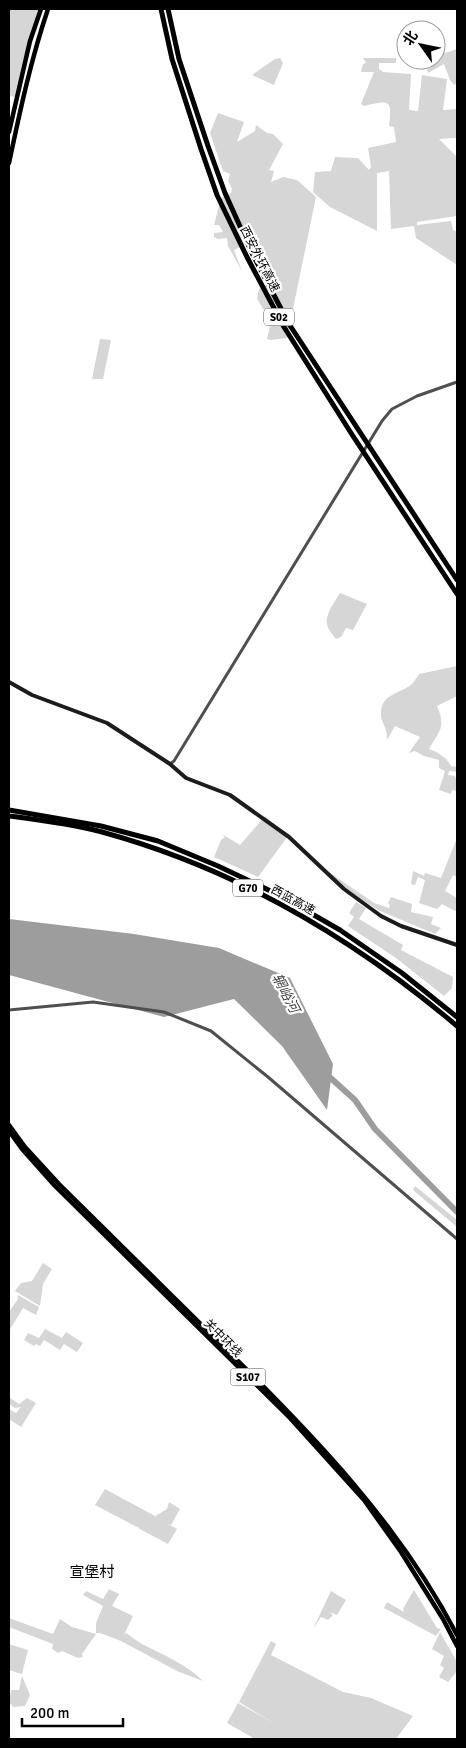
<svg xmlns="http://www.w3.org/2000/svg" width="466" height="1748" font-family="Signika,'Noto Sans SC',sans-serif">
  <style>
    .green { fill: #d6d6d6 }
    .water { fill: #9d9d9d }
    .lines { fill: none; stroke-linecap: round; stroke-linejoin: round }
    .river { stroke: #9d9d9d; stroke-width: 6 }
    .tertiary { stroke: #4f4f4f; stroke-width: 3 }
    .secondary { stroke: #1c1c1c; stroke-width: 4 }
    .trunk { stroke: #000; stroke-width: 4.5 }
    .motorway { stroke: #000; stroke-width: 5 }
    .labels { text-anchor: middle; stroke-width: 4.5; stroke-linejoin: round; paint-order: stroke }
    .shield { fill: #fff; stroke: #4c4c4c; stroke-width: 1 }
    .shield-label { font-size: 11px; font-weight: bold; fill: #000 }
    .street-label { font-size: 12px; fill: #000; stroke: #fff }
    .water-label { font-size: 14px; font-style: italic; fill: #3e3e3e; stroke: #fff }
    .quarter-label { font-size: 15px; fill: #000; stroke: #fff }
  </style>
  <rect width="100%" height="100%" fill="#fff"/>
  <!-- green -->
  <g class="green">
    <path d="M9,9H43L15,97L9,96Z"/>
    <path d="M457,49V83L454,85L450,80L444,64L428,73L425,60H436V56Z"/>
    <path d="M280,58L283,63L274,85L252,75L275,59Z"/>
    <path d="M363,58H396V63H379V69L383,72L411,74L409,110L418,111L422,75L447,79L443,110L457,109V138L439,139L457,157V216L417,222V225L451,221L453,230L457,232V265L416,238L414,226L391,229L389,171L377,173V231L330,207L313,192L315,172L331,171L335,157L358,158L369,170L371,167L368,148L396,142L394,127L389,126C392,99 390,100 364,106L361,104L374,72H361L363,64L366,63Z"/>
    <path d="M218,113L244,122L237,142L255,131L256,125L267,133L273,134L283,144L269,170L274,171L271,182L283,177L297,180L316,197L287,338L271,340L267,339L272,318L265,312L257,299L259,289L269,283L257,261V234L256,235L255,256L248,243L234,250L242,271L228,246L227,238L218,239L214,237V233L223,232L219,225H214L221,198L231,193L232,189L228,181L230,174L223,171L210,133Z"/>
    <path d="M100,339L111,340L103,379H92Z"/>
    <path d="M340,593L367,604L353,630L346,628L341,637L336,639C333,635 328,630 327,624C325,615 335,601 340,593Z"/>
    <path d="M457,666V696L437,706C446,727 440,730 429,749C438,752 447,758 451,766L457,767V772L449,771L448,775L455,776L457,781V791L452,790L451,794L439,790L445,771L439,768V760L424,756L415,751L409,753L420,737L395,726L387,740C388,727 380,722 381,713C381,694 400,694 412,684C414,682 417,677 419,674Z"/>
    <path d="M265,816L288,836L258,877L214,857L221,840L225,837L222,834L240,845Z"/>
    <path d="M457,838V877L453,875L445,891L457,898V909L455,911L442,904L437,909L419,903L425,880L418,877L415,885L411,884L413,871L424,876L425,873L441,878Z"/>
    <path d="M329,872L374,903L389,908L390,905L388,903L391,897L412,904L411,912L433,917L431,924L441,928L435,934L378,910L350,892Z"/>
    <path d="M356,902L366,908L359,919L403,945L401,950L453,977L452,988L444,996L396,958L348,926L354,917L349,913Z"/>
    <path d="M415,1186L457,1220V1227L413,1190Z"/>
    <path d="M43,1263L52,1269L43,1284L40,1306L15,1291L21,1283L32,1281Z"/>
    <path d="M18,1295L39,1307L36,1315L23,1308L9,1331V1312L18,1299Z"/>
    <path d="M45,1329L62,1338L66,1332L83,1343L77,1352L64,1344L60,1350L44,1340L40,1346L36,1344L34,1346L24,1340L28,1333L39,1338Z"/>
    <path d="M9,1397L19,1404L27,1398L36,1403L21,1427L9,1419V1409L16,1413L21,1407L15,1408L9,1404Z"/>
    <path d="M105,1489L155,1516L154,1517L167,1509L169,1502L180,1509L171,1525L166,1523L177,1529L168,1544L138,1528L139,1526L137,1527L95,1505Z"/>
    <path d="M109,1589L119,1594L112,1606L133,1616L124,1635L126,1633C132,1637 137,1641 142,1644C163,1655 186,1664 203,1681L177,1671L121,1641L100,1633H96V1623L103,1606L83,1595L86,1591L103,1599Z"/>
    <path d="M414,1590L437,1628L441,1629L436,1636L384,1608L387,1602L404,1612L403,1609Z"/>
    <path d="M331,1591L346,1600L337,1615L330,1612L333,1615L328,1620L321,1617L313,1629Z"/>
    <path d="M9,1618L53,1634L60,1619L72,1627L96,1634L82,1654L83,1657L78,1658L62,1651L58,1653L52,1649L53,1644L9,1627Z"/>
    <path d="M440,1632L457,1662V1671L448,1682L439,1677L444,1668L440,1665L444,1656L432,1649Z"/>
    <path d="M271,1641L276,1644L271,1655L343,1692L371,1698L413,1716L396,1739H255L227,1723L238,1703L275,1724L239,1702Z"/>
    <path d="M9,1644L28,1650L22,1674L9,1670Z"/>
    <path d="M22,1676L30,1695L25,1706L13,1707L9,1702L11,1690H19Z"/>
  </g>
  <!-- water -->
  <path class="water" d="M9,919L134,934L219,948L290,978L333,1064L327,1110L282,1046L234,999L164,1017L9,975Z"/>
  <g class="lines">
    <!-- river -->
    <path class="river" d="M324,1072L355,1100L375,1129L457,1212"/>
    <!-- tertiary -->
    <g class="tertiary">
      <path d="M170,764L174,761L382,421L392,409L417,396L457,382"/>
      <path d="M9,1010L93,1002L164,1012L211,1031L268,1077L457,1239"/>
    </g>
    <!-- secondary -->
    <path class="secondary" d="M9,682L32,695L107,723L170,764L186,778L230,795L289,837L344,889L381,916L401,926L457,945"/>
    <!-- trunk -->
    <g class="trunk">
      <path d="M9,132L30,41L41,9"/>
      <path d="M9,163C20,111 31,59 48,9"/>
      <path d="M9,1125L25,1147L59,1184C114,1238 168,1292 223,1346C311,1433 399,1523 457,1635"/>
      <path d="M9,1131L22,1149L55,1186L290,1418L364,1500L401,1552L443,1619L457,1646"/>
    </g>
    <!-- motorway -->
    <g class="motorway">
      <path d="M161,9L172,59L201,149L217,195L247,257L284,327L351,433L457,594"/>
      <path d="M168,9L179,59L208,146L225,193L252,253L289,324L457,580"/>
      <path d="M9,810L101,826L158,841L218,866L279,895L340,930L402,973L457,1017"/>
      <path d="M9,816C40,820 72,824 102,832C234,868 353,938 457,1026"/>
    </g>
  </g>
  <g class="labels">
    <!-- shield labels -->
    <g class="shield">
      <rect x="264" y="308.5" width="30" height="17" rx="4"/>
      <rect x="233" y="879.5" width="30" height="17" rx="4"/>
      <rect x="230.5" y="1368.5" width="35" height="17" rx="4"/>
    </g>
    <g class="shield-label">
      <text x="279" y="321">S02</text>
      <text x="248" y="892">G70</text>
      <text x="248" y="1381">S107</text>
    </g>
    <!-- street labels -->
    <g class="street-label">
      <text transform="translate(260 259) rotate(63)" y="4">西安外环高速</text>
      <text transform="translate(293 900) rotate(29)" y="4">西蓝高速</text>
      <text transform="translate(223 1338) rotate(45)" y="4">关中环线</text>
    </g>
    <!-- water labels -->
    <g class="water-label">
      <text transform="translate(286 993) rotate(62)" y="5">辋峪河</text>
    </g>
    <!-- quarter labels -->
    <g class="quarter-label">
      <text x="92" y="1577">宣堡村</text>
    </g>
  </g>
  <!-- border -->
  <rect width="466" height="1748" fill="none" stroke="#000000" stroke-width="20"/>
  <!-- north arrow -->
  <g transform="translate(421 45) rotate(303)"><circle r="24" fill="#ffffff" stroke="#999999"/>
  <path d="M0-4L9 19L0 12L-9 19Z" fill="#000000"/>
  <text y="-8" font-size="14" font-weight="bold" text-anchor="middle" fill="#000000">北</text>
  </g>
  <!-- scale -->
  <path d="M22 1718v8h101v-8" fill="none" stroke="#000000" stroke-width="2.5"/>
  <text x="30" y="1718" font-size="15" fill="#000000" stroke="#ffffff" stroke-width="4" paint-order="stroke">200 m</text>
</svg>
